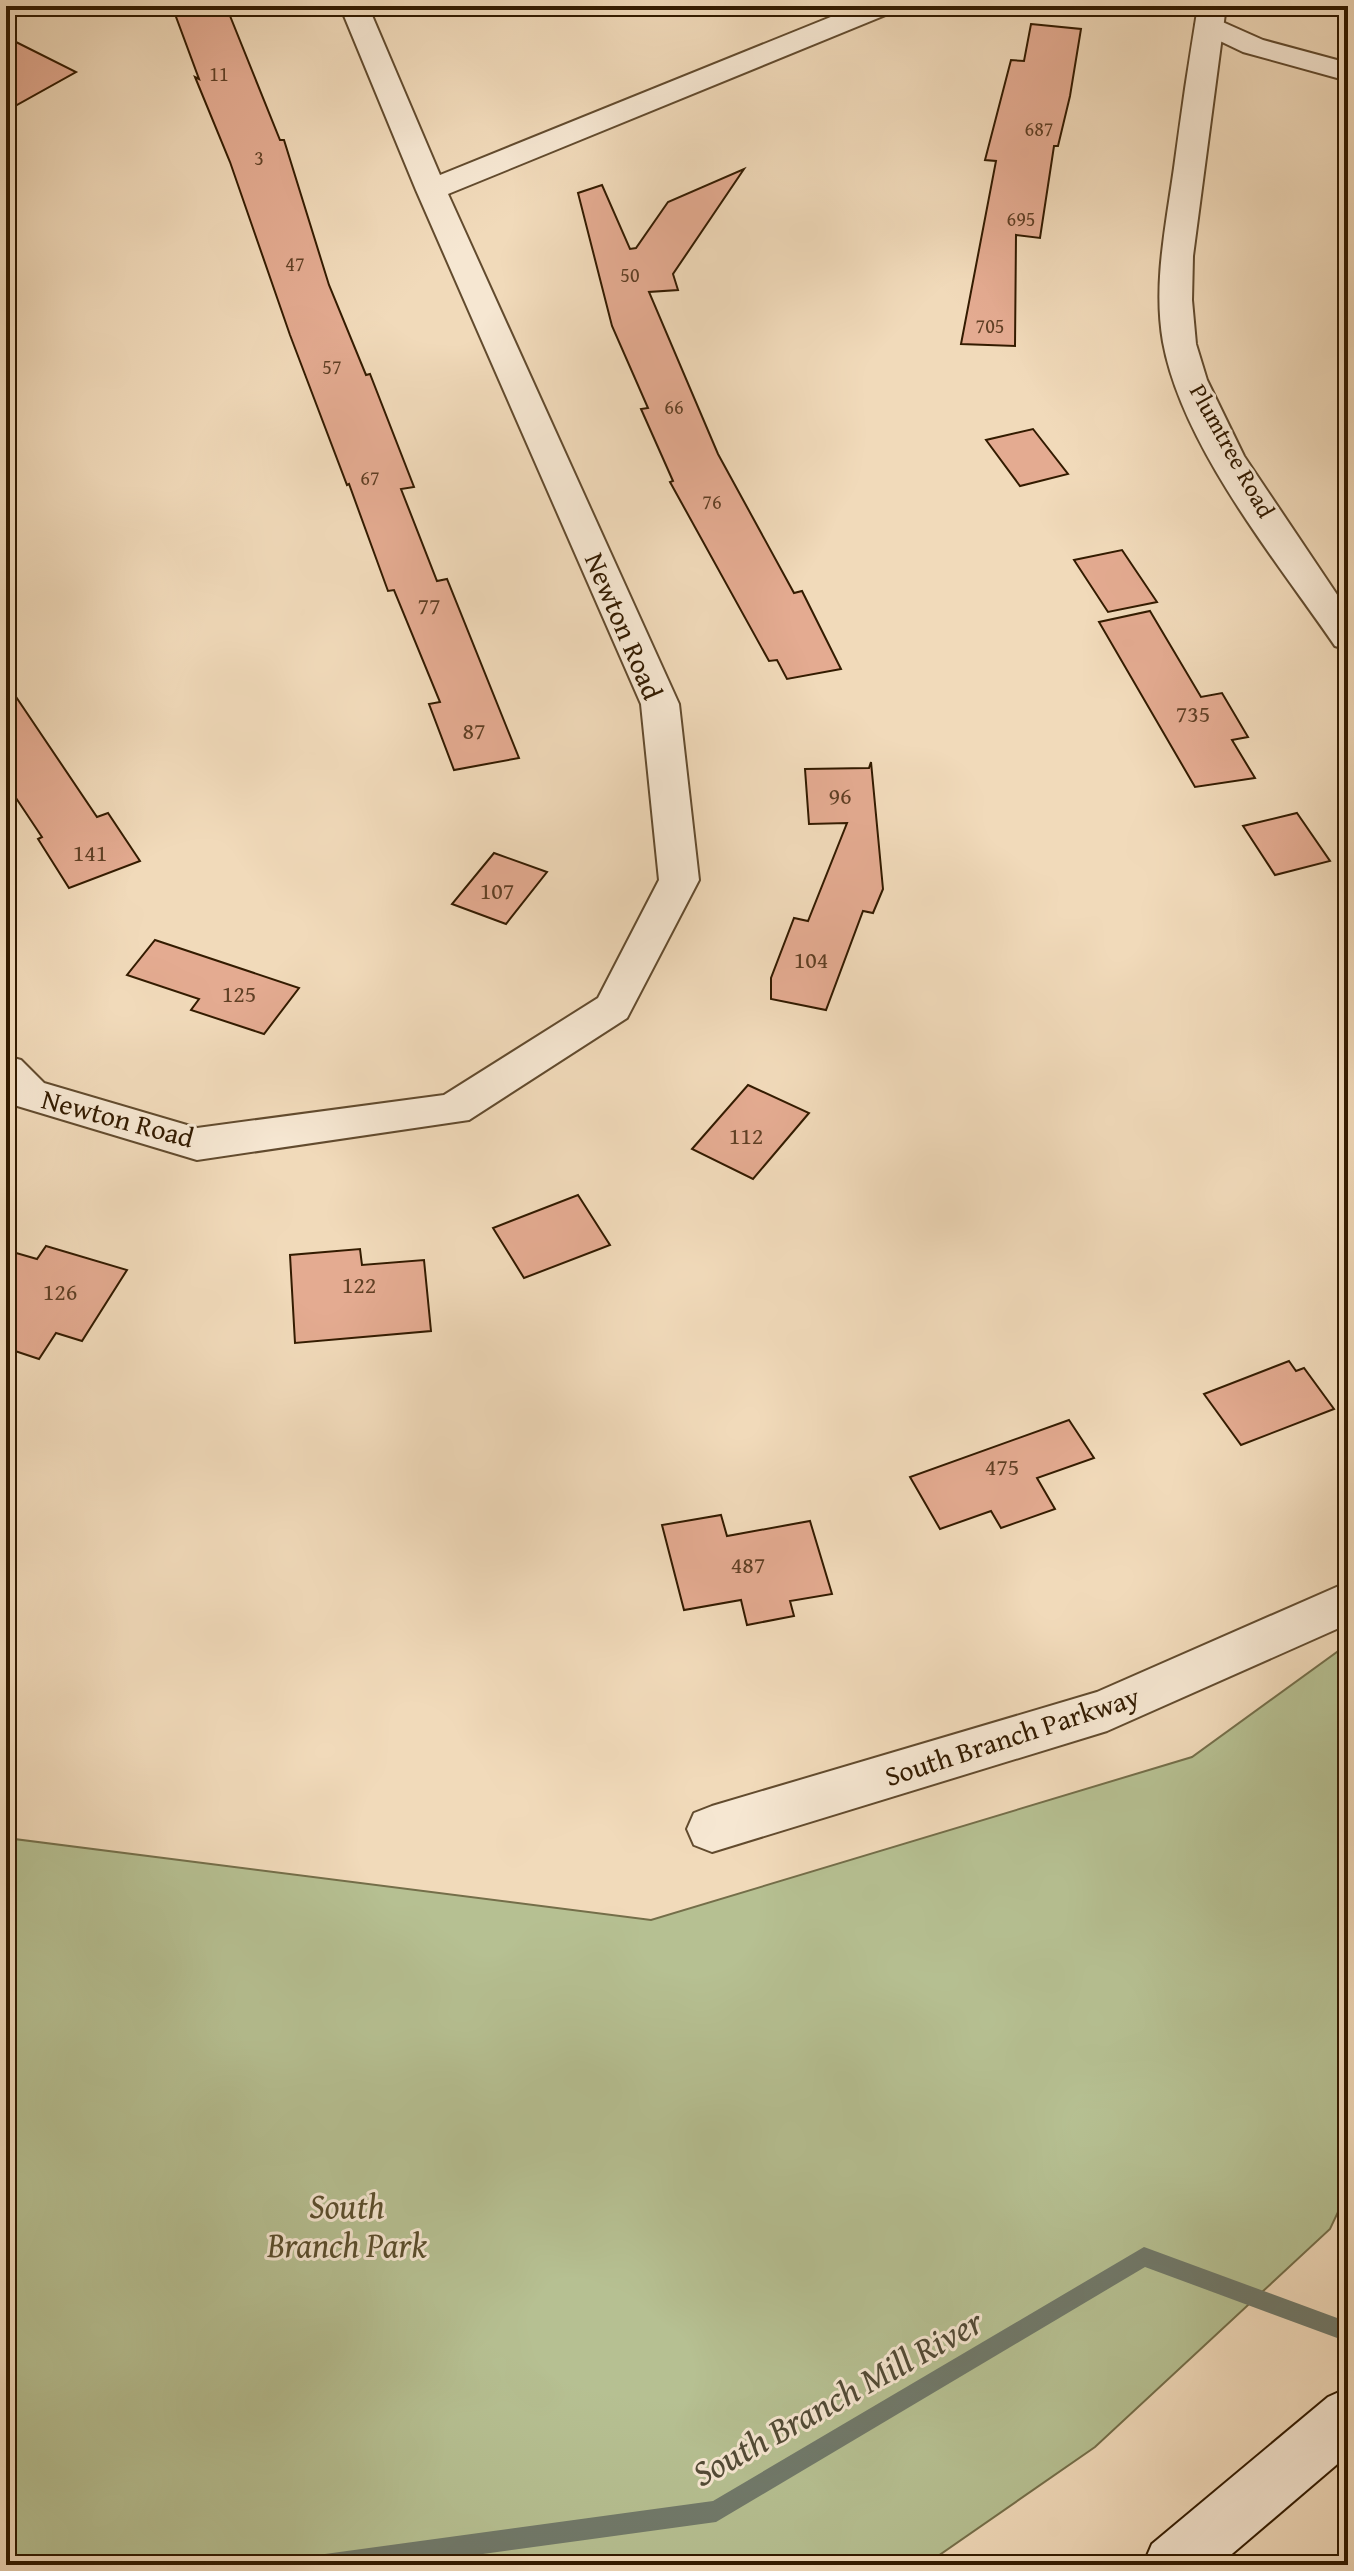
<svg xmlns="http://www.w3.org/2000/svg" width="1354" height="2571" font-family="'Gentium Book Plus',serif">
  <style>
    .green { fill: #b6c092; stroke: #746e49; stroke-width: 2 }
    .lines { fill: none; stroke-linecap: round; stroke-linejoin: round }
    .stream { fill: #717a6b; fill-rule: evenodd }
    .building { fill: #e4ab91; stroke: #331b00; stroke-width: 2 }
    .minor-casing { stroke: #624b2e; stroke-width: 4 }
    .tertiary-casing { stroke: #624b2e; stroke-width: 4 }
    .secondary-casing { stroke: #331b00; stroke-width: 4 }
    .minor { fill: #f6e7d2; fill-rule: evenodd }
    .tertiary { fill: #f6e7d2; fill-rule: evenodd }
    .secondary { fill: #f6e7d2; fill-rule: evenodd }
    .labels { text-anchor: middle; stroke-width: 6; stroke-linejoin: round; paint-order: stroke }
    .far-number-label { font-size: 20px; fill: #5f3f24 }
    .far-street-label { font-size: 24px; fill: #331b00; stroke: #f6e7d2 }
    .number-label { font-size: 24px; fill: #5f3f24 }
    .street-label { font-size: 28px; fill: #331b00; stroke: #f6e7d2 }
    .near-park-label { font-size: 34px; font-style: italic; fill: #5a4d2c; stroke: #f6e7d2 }
    .near-water-label { font-size: 36px; font-style: italic; fill: #524b36; stroke: #f6e7d2 }
  </style>
  <rect width="100%" height="100%" fill="#f1daba"/>
  <filter id="stains"><feTurbulence type="fractalNoise" baseFrequency=".0025" numOctaves="4"/><feColorMatrix values="0 0 0 0 .2 0 0 0 0 .09 0 0 0 0 .02 0 0 0 .5 -.17"/></filter>
  <radialGradient id="worn" r=".72"><stop offset=".6" stop-color="#630" stop-opacity="0"/><stop offset="1" stop-color="#630" stop-opacity=".3"/></radialGradient>
  <!-- green -->
  <path class="green" d="M1348,1644V2191L1330,2229L1095,2447L925,2565H6V1838L651,1920L1192,1757Z"/>
  <g class="lines">
    <!-- stream -->
    <path class="stream" d="M1144,2247L1348,2322V2342L1145,2267L716,2522L403,2565H314L317,2557L325,2554L713,2501Z"/>
  </g>
  <!-- building -->
  <g class="building">
    <path d="M172,6H226L280,140H284L329,285L366,375L370,374L414,487L401,489L437,581L447,579L519,758L454,770L429,704L440,702L394,590L388,591L349,484L347,485L290,335L230,162L195,77L199,79Z"/>
    <path d="M1031,24L1081,29L1070,96L1058,146H1054L1040,238L1016,235L1015,346L961,344L996,161L985,160L1011,60L1024,61Z"/>
    <path d="M6,37L76,72L6,111Z"/>
    <path d="M744,169L673,274L678,290L649,292L718,454L794,593L802,591L841,669L787,679L777,660L769,661L670,482L673,481L641,409L648,408L612,326L578,193L602,185L630,249L636,248L668,202Z"/>
    <path d="M1033,429L1068,474L1020,486L986,440Z"/>
    <path d="M1122,550L1157,602L1108,612L1074,560Z"/>
    <path d="M1150,611L1201,697L1222,693L1248,737L1232,740L1255,778L1195,787L1099,622Z"/>
    <path d="M6,682L97,817L108,813L140,861L69,888L38,839L42,837L6,783Z"/>
    <path d="M871,762L883,889L873,913L863,911L826,1010L771,999V978L794,918L808,921L847,823L809,824L805,769L869,768Z"/>
    <path d="M1297,813L1330,861L1275,875L1243,826Z"/>
    <path d="M494,853L547,872L506,924L452,904Z"/>
    <path d="M155,940L299,988L264,1034L191,1010L199,999L127,975Z"/>
    <path d="M748,1085L809,1113L753,1179L692,1149Z"/>
    <path d="M578,1195L610,1245L524,1278L493,1228Z"/>
    <path d="M46,1246L127,1270L82,1341L56,1333L39,1359L6,1348V1250L37,1259Z"/>
    <path d="M360,1249L362,1265L424,1260L431,1331L295,1343L290,1255Z"/>
    <path d="M1289,1361L1296,1371L1304,1368L1334,1409L1241,1445L1204,1394Z"/>
    <path d="M1069,1420L1094,1458L1037,1478L1055,1509L1001,1528L991,1511L940,1529L910,1477Z"/>
    <path d="M721,1515L727,1536L810,1521L832,1594L790,1601L794,1616L747,1625L741,1600L684,1610L662,1525Z"/>
  </g>
  <g class="lines">
    <defs>
      <g id="minor">
        <path d="M340,6H368L440,175L858,6H897L893,12L448,194L679,704L699,880L627,1018L469,1120L197,1160L14,1105L6,1097V1056L21,1060L44,1083L197,1128L444,1095L598,998L659,880L641,704L416,190Z"/>
        <path d="M1209,16L1263,40L1348,63V81L1243,52L1199,31L1195,25L1199,19Z"/>
        <path d="M1348,1582V1624L1107,1731L712,1852L694,1845L687,1829L694,1813L712,1806L1097,1692Z"/>
      </g>
      <path id="tertiary" d="M1198,6H1226L1193,256L1192,300L1196,344L1207,380L1244,456L1348,611V650L1335,646C1276,560 1182,446 1163,342C1153,284 1166,225 1174,168C1181,114 1189,60 1198,6Z"/>
      <path id="secondary" d="M1348,2388V2455L1219,2565H1143L1152,2544L1328,2397Z"/>
    </defs>
    <!-- minor casing -->
    <use href="#minor" class="minor-casing"/>
    <!-- tertiary casing -->
    <use href="#tertiary" class="tertiary-casing"/>
    <!-- secondary casing -->
    <use href="#secondary" class="secondary-casing"/>
    <!-- minor -->
    <use href="#minor" class="minor"/>
    <!-- tertiary -->
    <use href="#tertiary" class="tertiary"/>
    <!-- secondary -->
    <use href="#secondary" class="secondary"/>
  </g>
  <g class="labels">
    <!-- far-number labels -->
    <g class="far-number-label">
      <text x="219" y="81">11</text>
      <text x="1039" y="136">687</text>
      <text x="259" y="165">3</text>
      <text x="1021" y="226">695</text>
      <text x="295" y="271">47</text>
      <text x="630" y="282">50</text>
      <text x="990" y="333">705</text>
      <text x="332" y="374">57</text>
      <text x="674" y="414">66</text>
      <text x="370" y="485">67</text>
      <text x="712" y="509">76</text>
    </g>
    <!-- far-street labels -->
    <g class="far-street-label">
      <text transform="translate(1232 451) rotate(61)" y="8">Plumtree Road</text>
    </g>
    <!-- number labels -->
    <g class="number-label">
      <text x="429" y="614">77</text>
      <text x="1193" y="722">735</text>
      <text x="474" y="739">87</text>
      <text x="840" y="804">96</text>
      <text x="90" y="861">141</text>
      <text x="497" y="899">107</text>
      <text x="811" y="968">104</text>
      <text x="239" y="1002">125</text>
      <text x="746" y="1144">112</text>
      <text x="359" y="1293">122</text>
      <text x="60" y="1300">126</text>
      <text x="1002" y="1475">475</text>
      <text x="748" y="1573">487</text>
    </g>
    <!-- street labels -->
    <g class="street-label">
      <text transform="translate(624 626) rotate(67)" y="10">Newton Road</text>
      <text transform="translate(118 1118) rotate(15)" y="10">Newton Road</text>
      <text transform="translate(1012 1736) rotate(-18)" y="10">South Branch Parkway</text>
    </g>
    <!-- near-park labels -->
    <g class="near-park-label">
      <text x="347" y="2218">South<tspan x="347" dy="39">Branch Park</tspan></text>
    </g>
    <!-- near-water labels -->
    <g class="near-water-label">
      <text transform="translate(837 2397) rotate(-29)" y="13">South Branch Mill River</text>
    </g>
  </g>
  <!-- margin -->
  <rect width="1354" height="2571" fill="none" stroke="#f1daba" stroke-width="32"/>
  <rect x="8" y="8" width="1338" height="2555" fill="none" stroke="#331b00" stroke-width="4"/>
  <rect x="16" y="16" width="1322" height="2539" fill="none" stroke="#331b00" stroke-width="2"/>
  <rect width="100%" height="100%" filter="url(#stains)"/>
  <rect width="100%" height="100%" fill="url(#worn)"/>
</svg>
